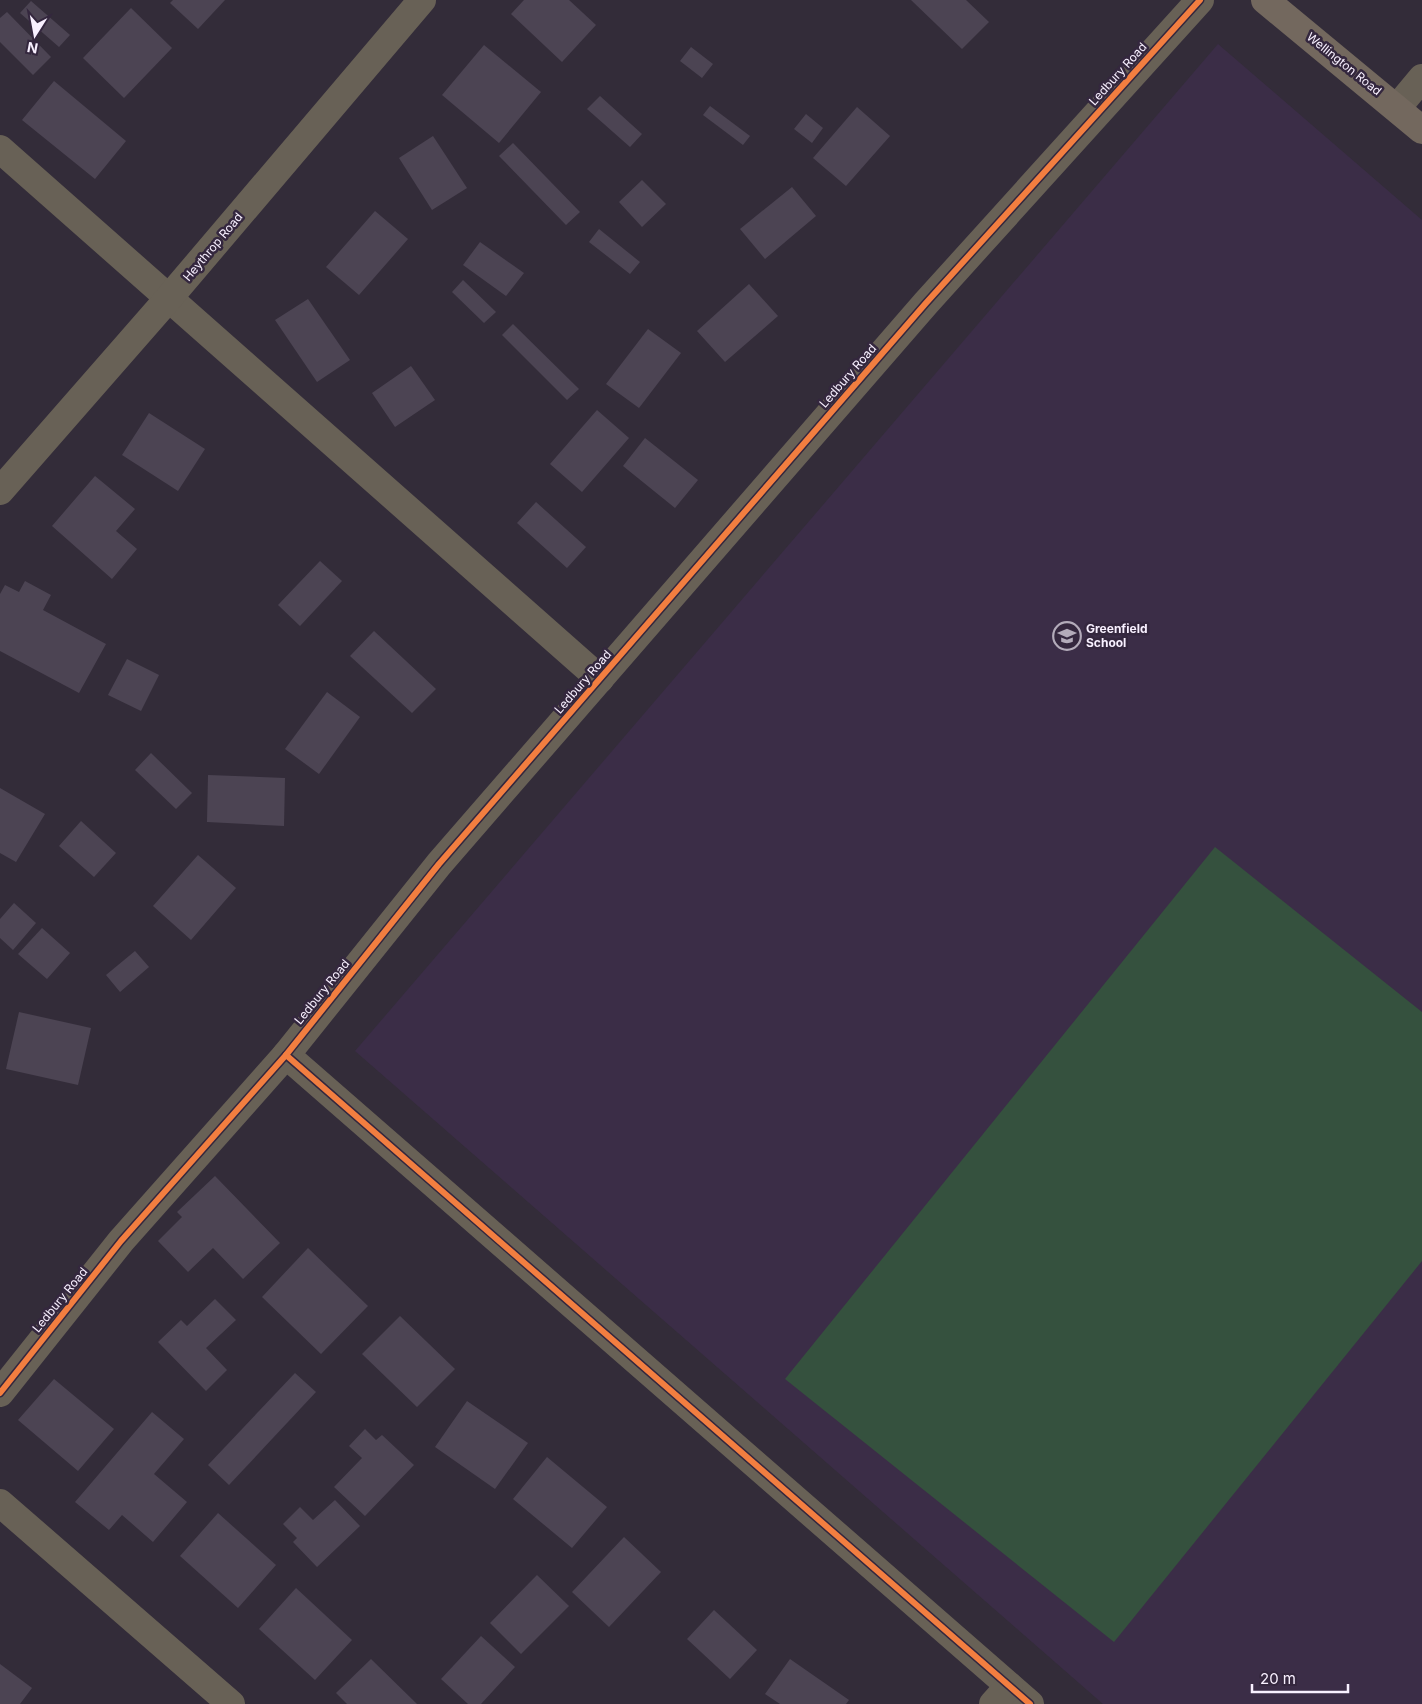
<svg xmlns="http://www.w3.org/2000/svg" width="1422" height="1704" font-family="Inter,sans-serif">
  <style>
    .built { fill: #3b2d47 }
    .green { fill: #35513e }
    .building { fill: #4c4453 }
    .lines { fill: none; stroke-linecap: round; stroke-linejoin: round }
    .minor { stroke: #686156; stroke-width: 28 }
    .major { stroke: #73685e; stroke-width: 28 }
    .cycleway-casing { stroke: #34273e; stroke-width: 9 }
    .cycleway { stroke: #f27e40; stroke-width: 6 }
    .labels { text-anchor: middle; stroke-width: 5; stroke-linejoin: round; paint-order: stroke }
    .street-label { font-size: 12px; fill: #f8f0ff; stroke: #34273e }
    .poi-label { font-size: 12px; font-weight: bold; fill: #f8f0ff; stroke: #34273e; text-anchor: start }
  </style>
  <rect width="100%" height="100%" fill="#332c39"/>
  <!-- built -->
  <path class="built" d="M1218,44L1422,220V1704H1103L355,1051Z"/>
  <!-- green -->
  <path class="green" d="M1215,847L1422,1012V1261L1114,1642L785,1379Z"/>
  <!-- building -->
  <g class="building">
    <path d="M173,0H225L198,29L170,3Z"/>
    <path d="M524,0H569L596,25L562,62L511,14Z"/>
    <path d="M911,0H966L989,22L962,49Z"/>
    <path d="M31,1L70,35L59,47L20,13Z"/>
    <path d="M131,8L172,48L124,98L83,58Z"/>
    <path d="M7,12L51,57L33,75L0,42V18Z"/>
    <path d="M484,45L541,92L499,143L442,95Z"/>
    <path d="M691,47L713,64L702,78L680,61Z"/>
    <path d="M54,81L126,141L95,179L22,120Z"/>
    <path d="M600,96L642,134L630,147L587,109Z"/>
    <path d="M710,106L750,136L743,145L703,115Z"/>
    <path d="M857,107L890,136L846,186L813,158Z"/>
    <path d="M806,114L823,128L812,143L794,129Z"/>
    <path d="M433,136L467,188L432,210L399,158Z"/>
    <path d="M513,143L580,212L566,225L499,156Z"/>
    <path d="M642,180L666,204L642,227L619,202Z"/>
    <path d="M792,187L816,216L765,259L740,229Z"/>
    <path d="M375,211L408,239L359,295L326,267Z"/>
    <path d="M599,229L640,262L630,274L589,242Z"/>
    <path d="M480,242L524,273L506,296L463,265Z"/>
    <path d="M463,280L496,312L484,323L452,292Z"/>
    <path d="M749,284L778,316L725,362L697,331Z"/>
    <path d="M308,299L350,360L317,382L275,320Z"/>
    <path d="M513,324L579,389L567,400L502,335Z"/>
    <path d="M648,329L681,353L639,408L606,384Z"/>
    <path d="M411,366L435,400L395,427L372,393Z"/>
    <path d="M597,410L629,438L582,492L550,464Z"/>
    <path d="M149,413L205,449L178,491L122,455Z"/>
    <path d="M645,438L698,480L675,508L623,466Z"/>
    <path d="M95,476L135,509L116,531L137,549L112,579L52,526Z"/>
    <path d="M536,502L586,547L567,568L517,523Z"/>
    <path d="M320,561L342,581L300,626L278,605Z"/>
    <path d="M25,581L51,595L43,610L106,644L79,693L0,651V594L5,585L19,592Z"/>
    <path d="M374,631L436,689L412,713L350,656Z"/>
    <path d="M127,659L159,675L141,711L108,695Z"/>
    <path d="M327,692L360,717L319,774L285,749Z"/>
    <path d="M151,753L192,793L176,809L135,770Z"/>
    <path d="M208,775L285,778L284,826L207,822Z"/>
    <path d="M0,788L45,814L16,862L0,853Z"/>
    <path d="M81,821L116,853L94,877L59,846Z"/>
    <path d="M198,855L236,888L191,940L153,906Z"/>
    <path d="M14,903L36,923L13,950L0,938V919Z"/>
    <path d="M42,928L70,953L47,979L18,954Z"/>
    <path d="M135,951L149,967L120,992L106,975Z"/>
    <path d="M19,1012L91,1028L78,1085L6,1069Z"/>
    <path d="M215,1176L280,1243L243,1279L213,1248L188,1272L158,1241L182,1217L177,1212Z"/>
    <path d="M308,1248L368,1306L321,1354L262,1297Z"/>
    <path d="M215,1299L236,1320L206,1348L227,1370L206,1391L158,1342L181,1320L187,1326Z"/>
    <path d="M400,1316L455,1369L417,1407L362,1354Z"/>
    <path d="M295,1373L316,1392L229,1485L208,1465Z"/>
    <path d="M54,1379L114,1429L78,1471L18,1420Z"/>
    <path d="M467,1401L528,1443L495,1489L435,1447Z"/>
    <path d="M152,1412L184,1439L154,1474L187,1502L153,1542L122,1515L109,1530L75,1502Z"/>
    <path d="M365,1429L376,1440L382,1435L414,1465L365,1516L334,1487L362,1458L349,1446Z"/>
    <path d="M547,1457L607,1507L572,1548L513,1499Z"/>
    <path d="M335,1500L360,1526L317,1567L293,1542L297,1538L283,1524L300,1507L313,1520Z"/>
    <path d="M218,1513L276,1565L238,1608L180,1556Z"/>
    <path d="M624,1537L661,1572L609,1627L572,1592Z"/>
    <path d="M537,1575L569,1606L521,1654L490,1623Z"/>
    <path d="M296,1588L352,1640L315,1680L259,1629Z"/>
    <path d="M714,1610L757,1650L730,1679L687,1639Z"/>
    <path d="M481,1636L515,1667L481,1704H468L441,1679Z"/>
    <path d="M371,1659L417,1704H347L336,1693Z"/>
    <path d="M790,1659L849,1700L846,1704H780L765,1694Z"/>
    <path d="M0,1664L32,1688L20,1704H0Z"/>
  </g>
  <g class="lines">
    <!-- minor -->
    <g class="minor">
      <path d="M1397,108L1422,78"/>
      <path d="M0,149L600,679"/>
      <path d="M0,491L168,299L422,0"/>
      <path d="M286,1055L1030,1704"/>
      <path d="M0,1393L121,1241L286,1055L439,864L926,303L1200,0"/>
      <path d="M0,1503L231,1704"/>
      <path d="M993,1704L1009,1686"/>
    </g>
    <!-- major -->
    <path class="major" d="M1265,0L1422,130"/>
    <defs>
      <g id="cycleway">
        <path d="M286,1055L1030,1704"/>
        <path d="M0,1393L121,1241L286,1055L439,864L926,303L1200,0"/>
      </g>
    </defs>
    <!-- cycleway casing -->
    <use href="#cycleway" class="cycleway-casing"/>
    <!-- cycleway -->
    <use href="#cycleway" class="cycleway"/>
  </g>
  <!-- icons -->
  <defs>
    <symbol id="school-ring" viewBox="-11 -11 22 22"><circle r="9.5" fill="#34273e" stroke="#b3abba" stroke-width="1.5"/><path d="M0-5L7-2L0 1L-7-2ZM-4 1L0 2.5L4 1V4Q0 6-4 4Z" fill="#b3abba"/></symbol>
  </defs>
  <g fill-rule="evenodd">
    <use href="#school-ring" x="1051" y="620" width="32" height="32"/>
  </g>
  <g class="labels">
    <!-- street labels -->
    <g class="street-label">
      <text transform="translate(1344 64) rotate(39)" y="4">Wellington Road</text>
      <text transform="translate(1118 74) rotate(-48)" y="4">Ledbury Road</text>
      <text transform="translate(213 247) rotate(-50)" y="4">Heythrop Road</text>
      <text transform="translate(848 376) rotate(-49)" y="4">Ledbury Road</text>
      <text transform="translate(583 682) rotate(-49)" y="4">Ledbury Road</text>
      <text transform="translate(322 992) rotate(-51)" y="4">Ledbury Road</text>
      <text transform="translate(60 1300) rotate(-51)" y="4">Ledbury Road</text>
    </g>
    <!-- poi labels -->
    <g class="poi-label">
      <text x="1086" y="633">Greenfield<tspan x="1086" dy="14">School</tspan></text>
    </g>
  </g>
  <!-- north arrow -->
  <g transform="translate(35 35) rotate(191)" stroke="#34273e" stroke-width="4" paint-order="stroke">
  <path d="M0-4L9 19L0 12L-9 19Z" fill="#f8f0ff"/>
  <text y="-8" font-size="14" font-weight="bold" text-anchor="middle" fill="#f8f0ff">N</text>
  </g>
  <!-- scale -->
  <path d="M1252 1684v8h96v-8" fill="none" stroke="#f8f0ff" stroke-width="2.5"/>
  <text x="1260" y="1684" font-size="15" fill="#f8f0ff" stroke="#34273e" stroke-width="4" paint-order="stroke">20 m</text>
</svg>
